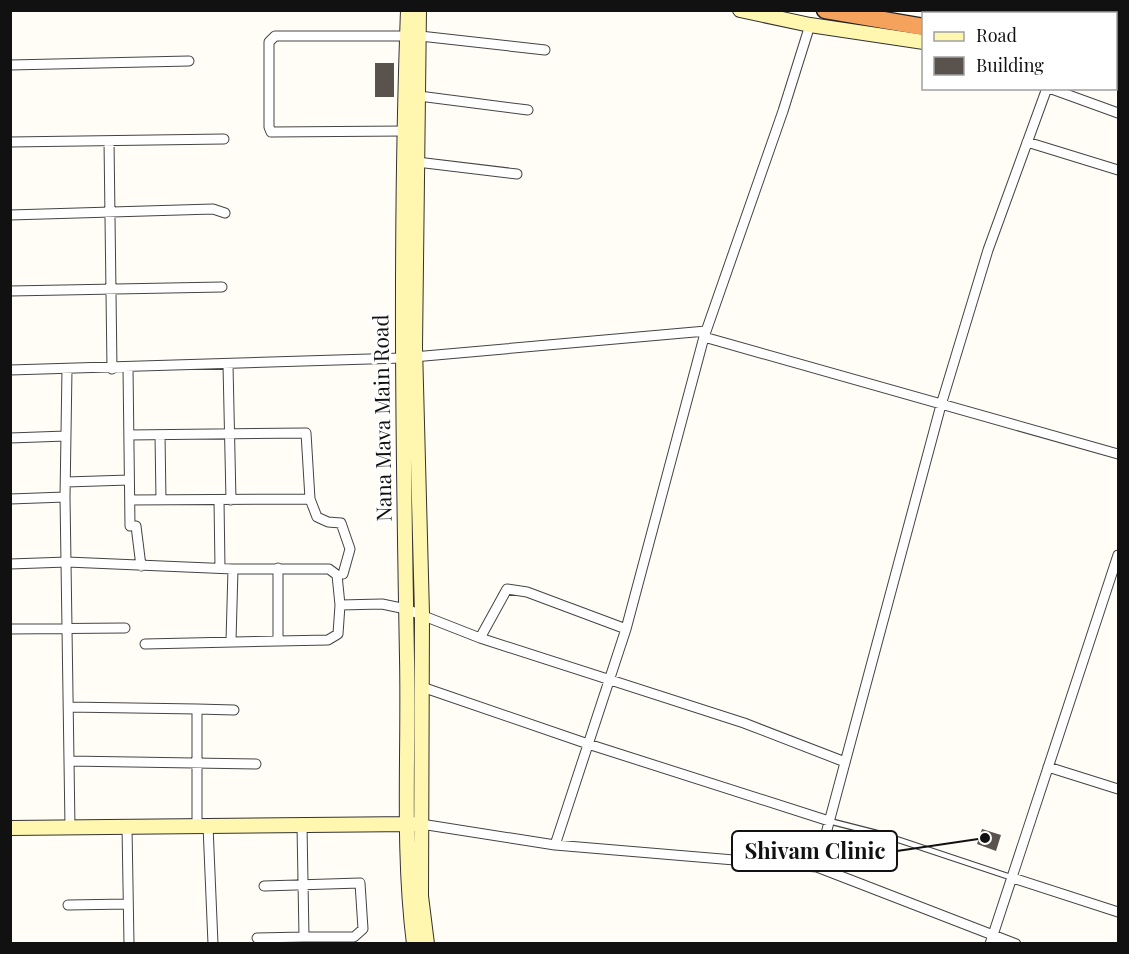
<svg xmlns="http://www.w3.org/2000/svg" width="1129" height="954" font-family="'Playfair Display',serif">
<style>
.building{fill:#5a524d}
.lines{fill:none;stroke-linecap:round;stroke-linejoin:round}
.lane-casing{stroke:#444;stroke-width:7}
.street-casing{stroke:#444;stroke-width:11}
.secondary-casing{stroke:#333;stroke-width:16}
.highway-casing{stroke:#222;stroke-width:19}
.lane{stroke:#fff;stroke-width:4.5}
.street{stroke:#fff;stroke-width:9}
.secondary{stroke:#fff6b0;stroke-width:14}
.highway{stroke:#f5a25d;stroke-width:16}
.labels{text-anchor:middle;stroke-width:6;stroke-linejoin:round;paint-order:stroke}
.street-label{font-size:21px;fill:#111;stroke:#fff}
.leader{fill:none;stroke:#111;stroke-width:2}
.callout-dot{fill:#111;stroke:#fff;stroke-width:2}
.callout{fill:#fff;stroke:#111;stroke-width:2}
.callout-label{font-size:22px;text-anchor:middle;font-weight:bold;fill:#111}
</style>
<rect width="100%" height="100%" fill="#fffdf5"/>
<!-- building -->
<path class="building" d="M375,63H394V97H375Z
M982,829L1001,835L996,851L977,844Z"/>
<g class="lines">
<defs>
<path id="lane" d="M829,821L884,835L1013,878"/>
<path id="street" d="M1084,14L1085,10
M420,36L545,50
M10,65L189,61
M1049,88L1118,113
M419,96L528,110
M405,131L271,132L269,127V42L275,36H407
M109,141L112,369
M10,142L224,139
M1027,142L1118,170
M417,162L517,174
M10,215L213,209L225,213
M10,291L222,287
M704,337L1118,454
M228,365L231,500
M128,368L130,526
M67,369L65,497L70,827
M10,370L402,358L706,331
M129,435L306,433L310,499L317,517L328,522L341,523L350,549L343,574
M160,435L161,500
M10,438L66,436
M66,482L129,480
M10,499L65,497
M130,500L310,499
M219,500L220,568
M136,526L141,566
M10,564L67,562L233,569L231,641
M278,568V640
M233,569H329L337,575L340,605
M10,629L125,628
M480,638L507,589L527,592L626,629
M145,644L328,640L338,634L340,605L382,604L406,609L480,638L744,723L845,762
M422,687L588,744L829,821
M68,707L197,709V826
M197,709L234,710
M69,761L256,764
M1048,767L1118,789
M421,824L555,845L817,867L1016,944
M208,826L213,944
M127,827L129,944
M555,845L626,629L704,337L783,111L810,25
M817,867L941,405L988,250L1047,88
M1013,878L1118,912
M264,886L360,883L363,929L354,937H304
M68,905L128,904
M257,938L304,937L302,826
M990,944L1118,555"/>
<path id="secondary" d="M408,10C400,226 403,442 407,658C409,753 402,849 414,944
M419,10L415,347L422,614L421,896L427,944
M740,10L810,25L924,42
M10,828L413,824"/>
<path id="highway" d="M825,10L924,27
M998,10L1028,14
M1116,23H1118
M1116,49H1118"/>
</defs>
<!-- lane casing -->
<use href="#lane" class="lane-casing"/>
<!-- street casing -->
<use href="#street" class="street-casing"/>
<!-- secondary casing -->
<use href="#secondary" class="secondary-casing"/>
<!-- highway casing -->
<use href="#highway" class="highway-casing"/>
<!-- lane -->
<use href="#lane" class="lane"/>
<!-- street -->
<use href="#street" class="street"/>
<!-- secondary -->
<use href="#secondary" class="secondary"/>
<!-- highway -->
<use href="#highway" class="highway"/>
</g>
<g class="labels">
<!-- street labels -->
<g class="street-label">
<text transform="translate(383 418) rotate(-91)" y="7">Nana Mava Main Road</text>
</g>
</g>
<!-- callouts -->
<path class="leader" d="M985 838L897 851"/>
<circle class="callout-dot" cx="985" cy="838" r="6"/>
<rect class="callout" x="732" y="831" width="165" height="40" rx="6"/>
<g class="callout-label">
<text x="815" y="859">Shivam Clinic</text>
</g>
<!-- border -->
<rect width="1129" height="954" fill="none" stroke="#111111" stroke-width="24"/>
<!-- legend -->
<rect x="922" y="12" width="195" height="78" fill="#ffffff" stroke="#a0a0a0" stroke-width="1.5"/>
<rect x="934" y="32" width="30" height="9" fill="#fff6b0" stroke="#a0a0a0" stroke-width="1.5"/>
<text x="976" y="42" font-size="18" fill="#111111">Road</text>
<rect x="934" y="57" width="30" height="18" fill="#5a524d" stroke="#a0a0a0" stroke-width="1.5"/>
<text x="976" y="72" font-size="18" fill="#111111">Building</text>
</svg>
